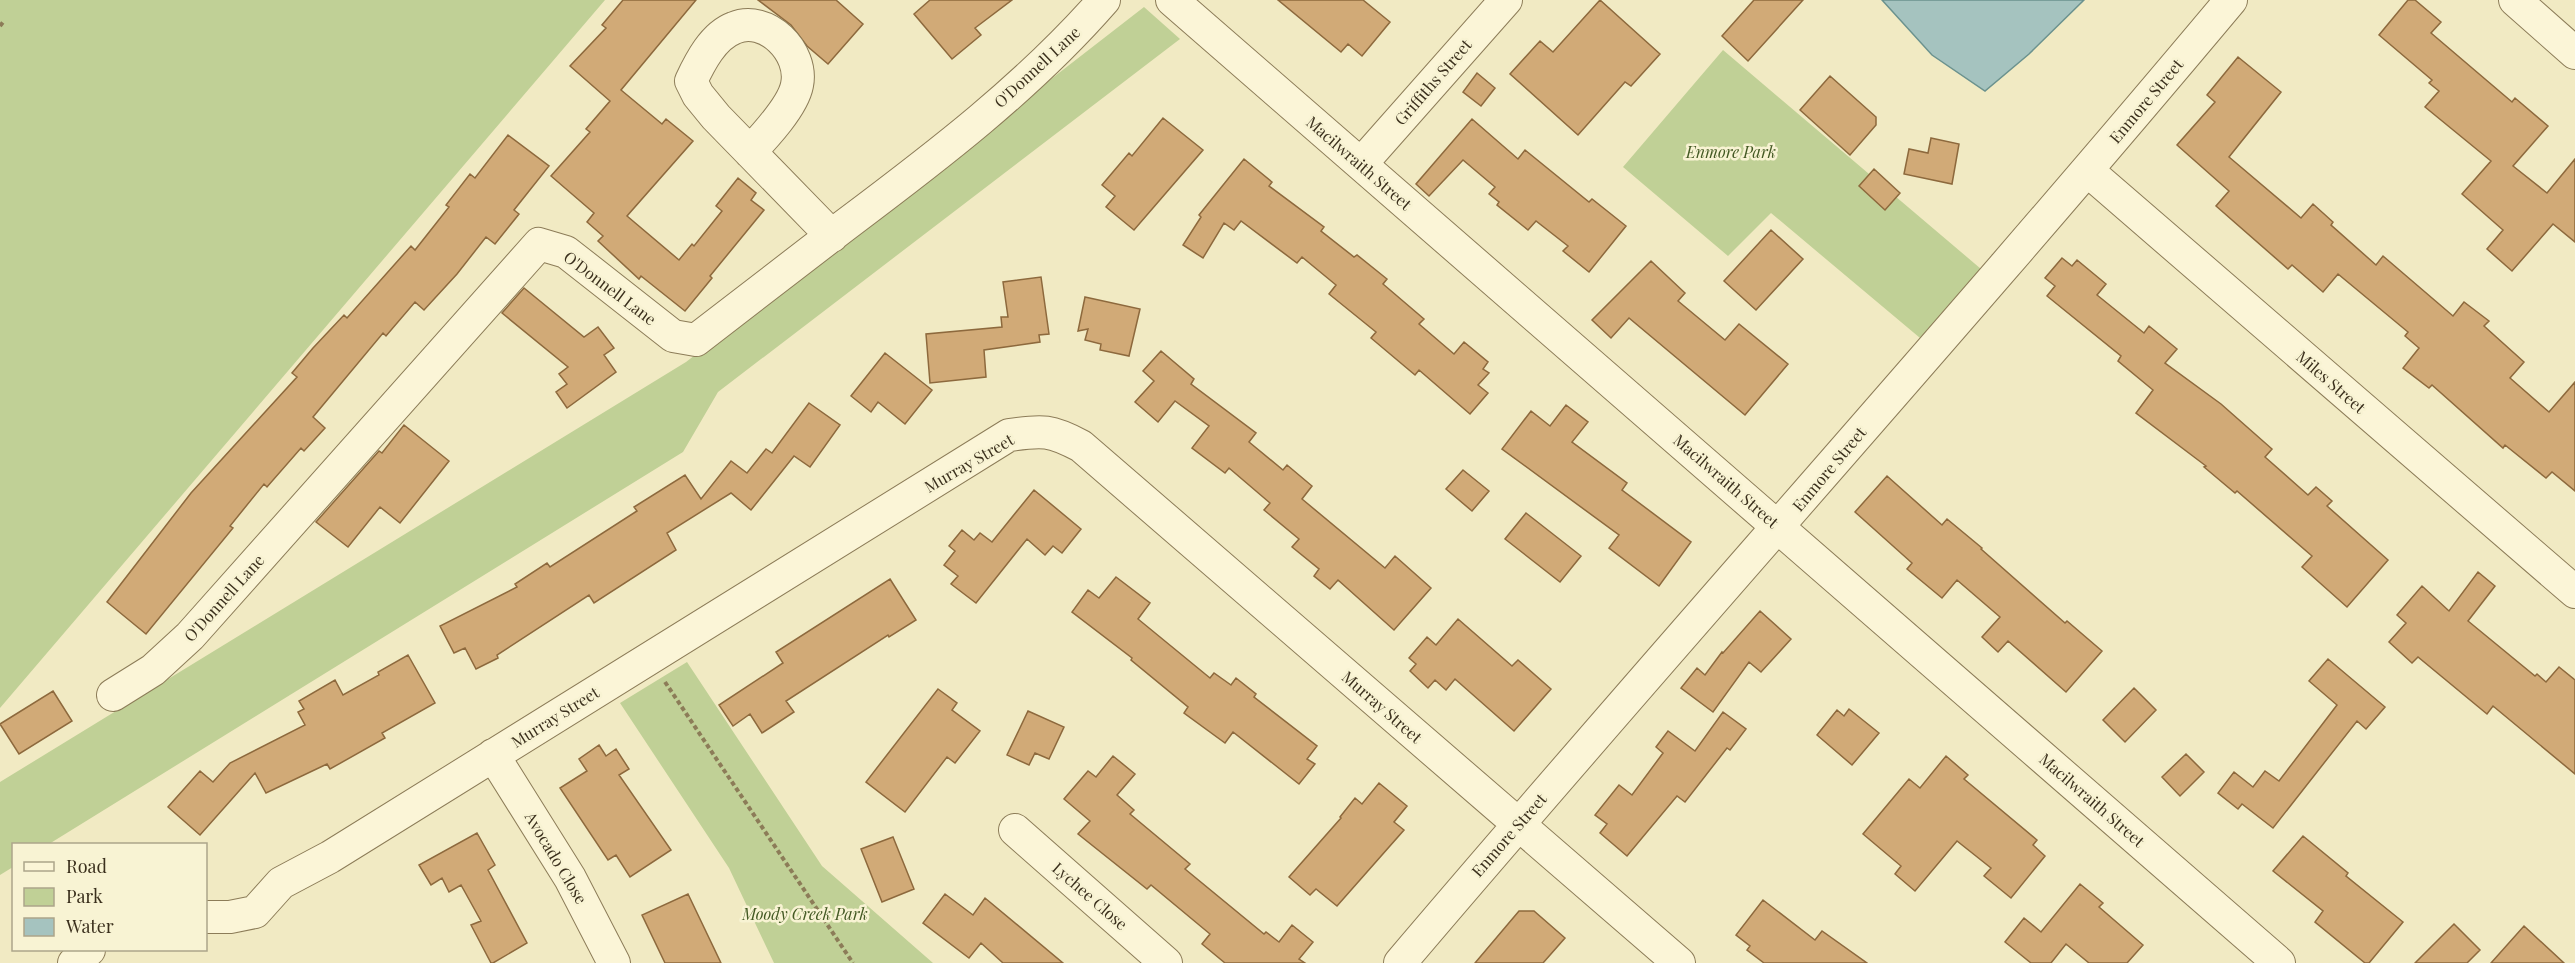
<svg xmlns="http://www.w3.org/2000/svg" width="2575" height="963" font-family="'Playfair Display',serif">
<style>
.green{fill:#c0d096}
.water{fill:#a5c3bf;stroke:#6b928e;stroke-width:1.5}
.building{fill:#d1aa77;stroke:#8d693d;stroke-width:1.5}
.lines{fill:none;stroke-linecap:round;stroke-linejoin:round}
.minor-casing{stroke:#8c7c58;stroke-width:34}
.path{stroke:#8c7c58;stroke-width:4;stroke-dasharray:4.5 3;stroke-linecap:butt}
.minor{stroke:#fbf5d7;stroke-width:32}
.labels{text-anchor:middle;stroke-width:5;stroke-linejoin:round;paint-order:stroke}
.street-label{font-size:16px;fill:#3b301d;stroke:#f8f3d3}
.park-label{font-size:16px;font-style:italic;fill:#435923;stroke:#f8f3d3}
</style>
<rect width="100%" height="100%" fill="#f1eac3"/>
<!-- green -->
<path class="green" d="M0,0H605L0,708Z
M1144,7L1180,39L718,392L683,452L49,844H14L13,867L0,875V782L686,362Z
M1723,50L1994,280L1932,348L1771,213L1728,256L1623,167Z
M687,662L822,866L933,963H774L729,868L620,703Z"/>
<!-- water -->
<path class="water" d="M1882,0H2084L2029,54L1985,91L1932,55Z"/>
<!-- building -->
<path class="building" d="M623,0H696L621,90L662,124L666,119L693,141L627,216L679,260L692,244L694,246L722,211L716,206L738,178L756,193L751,200L764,210L710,276L712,278L685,311L641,276L639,279L598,241L603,236L587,222L594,213L551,176L590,132L586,129L610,101L570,66L606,28L602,25Z
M758,0H836L863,24L828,64L807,46L791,25Z
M930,0H1012L975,28L981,35L952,59L914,14Z
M1278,0H1363L1390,22L1362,56L1348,44L1341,52Z
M1600,0L1660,54L1631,86L1625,82L1578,135L1510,74L1540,41L1553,52Z
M1754,0H1803L1748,61L1722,36Z
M2408,0H2415L2441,22L2431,33L2512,102L2515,98L2548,126L2513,166L2547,193L2575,159V242L2553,224L2512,271L2487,249L2503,230L2462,194L2491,161L2425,107L2439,91L2429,83L2432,80L2379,35Z
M2238,57L2281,92L2229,157L2301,218L2313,204L2333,222L2331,225L2376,265L2383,256L2453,316L2464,302L2489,321L2484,326L2524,362L2510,378L2549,412L2575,382V491L2552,472L2546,478L2505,445L2503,448L2432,385L2429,388L2403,368L2419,348L2405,336L2408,332L2338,274L2323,292L2292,265L2288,269L2216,206L2229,191L2177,145L2215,102L2207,95Z
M1477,73L1495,88L1481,106L1463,92Z
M1830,76L1876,117V125L1850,155L1800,110Z
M1163,118L1203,150L1134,230L1106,207L1115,196L1102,185L1129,153L1132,156Z
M1472,119L1518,159L1525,150L1589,202L1592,199L1626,226L1589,272L1563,251L1568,246L1536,221L1528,230L1497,205L1499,202L1489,194L1495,187L1463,160L1429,196L1416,184Z
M508,135L549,166L514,210L519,214L495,244L486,237L457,274L424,310L415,302L386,336L383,333L313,417L325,428L304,451L301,448L267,487L264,484L230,526L233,528L146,634L107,602L191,493L297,377L292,373L313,348L344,315L347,318L411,246L415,250L449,207L446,205L470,174L475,178Z
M1931,138L1959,144L1952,184L1904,174L1909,149L1928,153Z
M1244,159L1272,182L1269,186L1324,227L1321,231L1354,257L1357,255L1387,279L1383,284L1424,319L1419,324L1454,354L1464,342L1488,362L1483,369L1489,373L1478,385L1488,393L1470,414L1419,370L1415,375L1371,338L1376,332L1329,294L1336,285L1302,257L1297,263L1241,221L1234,230L1224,223L1203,258L1183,245L1201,217L1199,215Z
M1874,169L1900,193L1885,210L1859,186Z
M1771,230L1803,259L1756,310L1724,281Z
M2062,258L2072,266L2077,260L2106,284L2097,295L2144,333L2149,326L2177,349L2165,363L2221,404L2272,449L2265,457L2308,495L2316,487L2332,501L2327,506L2388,560L2347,607L2302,567L2312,556L2237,491L2235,493L2204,467L2206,466L2136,413L2153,390L2118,361L2121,356L2047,296L2055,286L2045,278Z
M1651,261L1685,293L1678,301L1725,340L1739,324L1788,364L1745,415L1629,318L1611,338L1592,320Z
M1041,277L1049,334L1039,335L1040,342L984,350L986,377L930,383L926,334L1002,327L1001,317H1008L1003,282Z
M524,288L584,337L598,327L614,348L604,355L616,372L567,408L556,392L567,384L559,374L568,367L502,313Z
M1085,297L1140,309L1129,356L1100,350L1101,344L1085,340L1088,329L1078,331Z
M1161,351L1194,379L1191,384L1256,433L1249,442L1283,470L1287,465L1312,486L1302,499L1385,568L1395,556L1431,588L1394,630L1338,580L1330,589L1314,576L1319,569L1292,547L1299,539L1264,510L1270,503L1229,468L1225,473L1192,448L1209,426L1175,401L1158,422L1135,402L1154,381L1143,371Z
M885,353L932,390L905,424L878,402L871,412L851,396Z
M809,403L840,425L810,467L794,456L751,510L731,493L667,533L676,550L594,603L589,595L497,655L498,658L476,669L465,648L454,653L440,626L517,587L515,584L547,563L550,567L637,511L634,507L685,475L701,499L731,461L747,473L766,449L772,453Z
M1566,405L1588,422L1572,442L1627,483L1622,490L1691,542L1659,586L1609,548L1619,535L1502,449L1531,411L1550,426Z
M404,425L449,461L400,523L380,507L348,547L316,522L379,451L382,453Z
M1463,470L1489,491L1472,511L1446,489Z
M1887,476L1942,525L1947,519L1982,548L1981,549L2065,623L2067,621L2102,651L2066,692L2008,641L1998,652L1982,637L2000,617L1957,580L1942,598L1907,569L1912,563L1855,512Z
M1034,490L1081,529L1062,553L1053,546L1045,555L1027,539L976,603L951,584L958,576L944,565L955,551L949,546L962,530L974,540L980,533L992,542Z
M1526,513L1581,556L1560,582L1505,539Z
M2478,572L2495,586L2468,621L2535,676L2537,674L2546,682L2559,667L2575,680V774L2493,706L2487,714L2418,657L2412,663L2389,642L2406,623L2397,615L2422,586L2449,611Z
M1116,577L1150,603L1138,619L1210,678L1214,673L1231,685L1236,678L1256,694L1254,697L1317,746L1307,759L1315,764L1299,784L1233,732L1225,743L1184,713L1188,707L1131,660L1132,658L1072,612L1088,590L1099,598Z
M890,579L916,620L889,637L888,635L786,701L794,712L762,733L750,714L733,726L719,705L783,663L776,652Z
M1760,611L1791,639L1761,672L1749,662L1713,712L1681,688L1697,668L1705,675L1722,652L1723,653Z
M1458,619L1512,666L1518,660L1551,689L1514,731L1455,679L1446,690L1435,680L1428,688L1410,671L1416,664L1409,658L1427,637L1436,645Z
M408,655L435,703L382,733L385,738L330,769L327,764L266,793L255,773L200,835L168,807L200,771L213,782L230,763L305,725L298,712L304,709L299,701L335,680L343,695L379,675L378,672Z
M2328,659L2385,707L2366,729L2357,721L2273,828L2242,804L2238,809L2218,793L2234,772L2253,787L2265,771L2279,781L2337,705L2309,681Z
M2134,688L2156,710L2125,742L2103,720Z
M938,689L957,703L952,710L980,731L955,763L947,757L905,812L866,782Z
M53,691L72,721L19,754L0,724Z
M1849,709L1879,733L1852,765L1817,735L1837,710L1844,716Z
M1028,711L1064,727L1049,759L1035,753L1029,765L1007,755Z
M1723,712L1746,729L1730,750L1727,748L1685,802L1677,796L1627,856L1600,833L1607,824L1595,815L1619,785L1632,795L1663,753L1656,747L1668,731L1695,751Z
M599,745L606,756L616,749L629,769L619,775L671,850L630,877L616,855L608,860L560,788L587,771L579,759Z
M2186,754L2204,772L2180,796L2162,777Z
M1113,756L1135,774L1117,795L1134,810L1130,814L1190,864L1185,869L1264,934L1266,932L1279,942L1292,925L1313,942L1299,959L1305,963H1225L1202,944L1210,934L1151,885L1147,889L1078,834L1090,821L1064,799L1088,771L1096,777Z
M1946,756L1968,775L1964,779L2037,840L2033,845L2045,856L2011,898L1984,876L1991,868L1957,841L1915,891L1895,874L1901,866L1863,834L1909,779L1920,788Z
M1379,783L1407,806L1394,822L1404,830L1337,906L1316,889L1310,895L1289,877L1341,818L1340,817L1355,798L1362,804Z
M477,833L495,865L488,870L527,943L493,963H491L471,925L481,921L461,885L449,892L442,878L431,885L419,865Z
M2303,836L2348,873L2346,876L2403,922L2369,963H2365L2315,922L2323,911L2273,871Z
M893,837L914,889L882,902L861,849Z
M2080,884L2103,903L2099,907L2143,945L2127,963H2089L2066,944L2051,963H2031L2005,942L2024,918L2041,932Z
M688,894L721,963H665L642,915Z
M945,894L973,915L985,898L1063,963H1003L981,943L969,958L923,923Z
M1763,900L1815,940L1822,931L1867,963H1764L1747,950L1750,946L1736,935Z
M1519,911H1534L1565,938L1543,963H1475Z
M2454,924L2480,950L2467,963H2415Z
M2524,926L2564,963H2491Z"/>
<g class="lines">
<defs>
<path id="minor" d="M1172,0L2279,963
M2515,0L2575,53
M750,152C765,136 793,106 797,85C804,52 766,14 734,28C713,36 700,62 691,81L698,95L716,117L832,236
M1361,164L1506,0
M2088,171L2575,592
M113,695L153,670L190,636L539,244L566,252L673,336L696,340C745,302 794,264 844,226C936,157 1028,87 1104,0
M493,755L570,878L614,963
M1015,830L1166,963
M206,917H230L255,912L281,883L330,857L1009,435C1043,430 1051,430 1081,446L1679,963
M74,963L89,950
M1400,963C1674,640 1959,325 2231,0"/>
</defs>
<!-- minor casing -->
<use href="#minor" class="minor-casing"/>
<!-- path -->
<path class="path" d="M0,26L4,21
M665,682L853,963"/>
<!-- minor -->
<use href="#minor" class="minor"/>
</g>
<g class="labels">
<!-- street labels -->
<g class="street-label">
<text transform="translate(1037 67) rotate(-43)" y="6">O'Donnell Lane</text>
<text transform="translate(1433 82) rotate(-49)" y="6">Griffiths Street</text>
<text transform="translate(2146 101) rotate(-50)" y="6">Enmore Street</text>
<text transform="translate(1359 163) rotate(41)" y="6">Macilwraith Street</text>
<text transform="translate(610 288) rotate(37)" y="6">O'Donnell Lane</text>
<text transform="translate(2331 382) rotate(41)" y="6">Miles Street</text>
<text transform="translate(969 463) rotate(-30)" y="6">Murray Street</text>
<text transform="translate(1829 469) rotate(-50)" y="6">Enmore Street</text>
<text transform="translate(1726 481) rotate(41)" y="6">Macilwraith Street</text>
<text transform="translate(224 598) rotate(-48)" y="6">O'Donnell Lane</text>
<text transform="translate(1382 707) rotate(41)" y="6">Murray Street</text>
<text transform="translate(555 717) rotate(-32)" y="6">Murray Street</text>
<text transform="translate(2092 800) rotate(41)" y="6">Macilwraith Street</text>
<text transform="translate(1509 835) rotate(-49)" y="6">Enmore Street</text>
<text transform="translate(556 858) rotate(59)" y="6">Avocado Close</text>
<text transform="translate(1090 896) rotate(41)" y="6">Lychee Close</text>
</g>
<!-- park labels -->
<g class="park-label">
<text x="1731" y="158">Enmore Park</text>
<text x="805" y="920">Moody Creek Park</text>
</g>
</g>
<!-- legend -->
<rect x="12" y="843" width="195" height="108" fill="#f8f3d3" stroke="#aca58a" stroke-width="1.5"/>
<rect x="24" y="862" width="30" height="9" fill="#fbf5d7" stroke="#aca58a" stroke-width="1.5"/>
<text x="66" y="873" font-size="18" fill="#3b301d">Road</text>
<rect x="24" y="888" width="30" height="18" fill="#c0d096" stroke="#aca58a" stroke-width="1.5"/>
<text x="66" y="903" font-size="18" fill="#3b301d">Park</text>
<rect x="24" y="918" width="30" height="18" fill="#a5c3bf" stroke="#aca58a" stroke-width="1.5"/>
<text x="66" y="933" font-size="18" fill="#3b301d">Water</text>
</svg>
